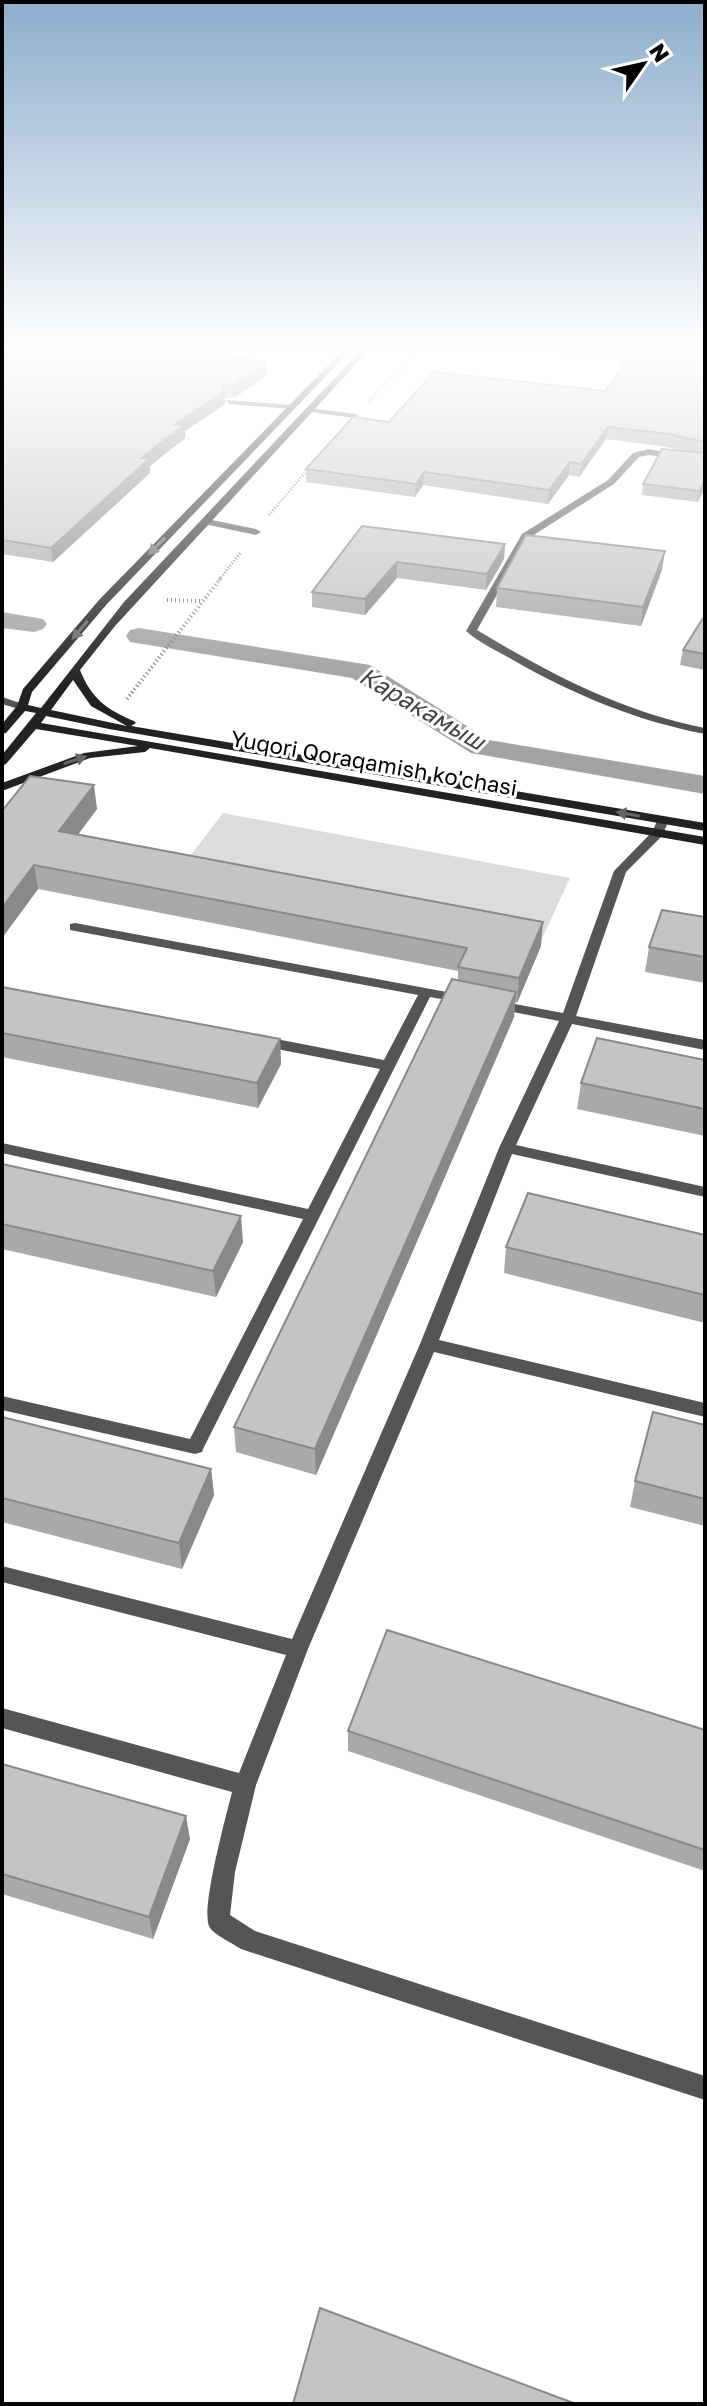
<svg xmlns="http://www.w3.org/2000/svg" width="707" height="2406" font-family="'Golos Text',sans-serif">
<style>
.green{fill:#dcdcdc}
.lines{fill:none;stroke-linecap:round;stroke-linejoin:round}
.stream{stroke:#a3a3a3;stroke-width:7}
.canal{fill:#a3a3a3;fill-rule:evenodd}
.path-far1{stroke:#777;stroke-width:3;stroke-dasharray:1 2;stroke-linecap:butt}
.path{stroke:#777;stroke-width:4;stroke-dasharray:1 3;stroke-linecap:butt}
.lane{fill:#555;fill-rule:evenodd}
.street{fill:#555;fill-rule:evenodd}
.secondary{fill:#222;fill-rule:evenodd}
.wall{fill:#a9a9a9}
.shaded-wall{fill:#898989}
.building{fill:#c4c4c4;stroke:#898989;stroke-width:2}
.oneway{fill:#646464}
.labels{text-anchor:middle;stroke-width:6;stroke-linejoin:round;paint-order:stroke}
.far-street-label{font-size:22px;fill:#000;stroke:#fff}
.far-water-label{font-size:24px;font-style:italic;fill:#444;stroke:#fff}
</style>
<rect width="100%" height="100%" fill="#fff"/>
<!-- green -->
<path class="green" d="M223,813L570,878L541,941L180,869Z"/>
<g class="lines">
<!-- stream -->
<path class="stream" d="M557,349L642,361"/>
<!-- canal -->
<path class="canal" d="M2,612L43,619L47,624L43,629L34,632L2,628Z
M139,628L370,665L489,740L705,776V794L471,753L352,678L130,642L126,636L130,630Z"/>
<!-- path-far1 -->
<path class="path-far1" d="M369,401L419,350
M269,515L309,468
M219,580L241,552"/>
<!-- path -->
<path class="path" d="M167,600L202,601
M127,699L221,578"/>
<!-- lane -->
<path class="lane" d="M226,400L291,405L295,407L291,409L229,404Z
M308,408L355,414L359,416L355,418L311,412Z
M649,449L682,456L678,459L649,455L639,457L614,484L529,538L477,630C548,673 622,712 705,728V734C637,721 574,695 513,660C498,651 479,643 466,631L522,534L608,480L633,453Z
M207,519L256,529L261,532L256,535L204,524L202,522Z
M663,816L669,820L662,836L626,872L576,1016L705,1040V1050L572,1024L516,1145L705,1187V1197L512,1154L439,1340L705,1403V1417L434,1352L308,1649L256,1785L235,1872L230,1915L255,1931L705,2076V2100L241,1949C232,1943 216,1936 210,1928C199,1914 227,1813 232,1792L2,1728V1708L239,1773L286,1655L2,1582V1566L292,1639L420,1344L499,1148L559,1021L493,1008L486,1004L493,1000L563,1013L614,871L652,832L659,817Z
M75,923L463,995L470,999L463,1003L430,997L204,1447L202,1452L195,1454L2,1410V1396L190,1439L303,1219L2,1153V1143L308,1209L380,1069L261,1046L254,1041L261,1036L384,1060L418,995L70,930V924Z"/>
<!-- street -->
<path class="street" d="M596,349H615L658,357L654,359Z
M2,697L26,705L28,707L22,710L2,704Z"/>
<!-- secondary -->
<path class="secondary" d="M344,349H352L107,604L32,692L28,705L41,708L124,602L362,349H370L115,626L80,670C91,698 107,710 134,721L136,723L131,726L705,823V831L109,729L46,716L41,723L705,837V845L150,748L145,752L90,758L2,791V783L84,753L138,746L36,729L6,764L2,766V755L36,713L25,711L6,733L2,734V724L17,706L23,689L99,600ZM73,680L91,706L127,726L51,710Z"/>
</g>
<!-- wall -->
<path class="wall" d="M2,349L222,355L267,375L234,398H225V404L185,431V438L150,466V473L53,562L2,554Z
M636,349H705V487L698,502L642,495L643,484L689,452L667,447L606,439L579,477L569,475L548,504L423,485L415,497L306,482V469L389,422L605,391Z
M362,526L505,544L504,559L486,590L397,578L365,615L312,607V592Z
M662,570L641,626L496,607L497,588Z
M705,615V670L680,665L683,650Z
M97,809L78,835L541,946L517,1003L515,1002L514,1017L316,1475L236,1452L234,1427L458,981V971L38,889L2,938V811Z
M705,917V983L645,972L649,947Z
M2,987L280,1039L281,1064L258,1108L2,1057Z
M705,1060V1136L577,1109L581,1083Z
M2,1164L243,1242L216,1297L2,1249Z
M705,1235V1323L504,1273L506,1247Z
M2,1417L211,1469L214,1495L182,1569L2,1522Z
M705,1425V1526L630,1507L635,1481Z
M705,1730V1871L348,1751V1731Z
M2,1764L190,1839L153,1939L2,1894Z"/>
<!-- shaded-wall -->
<path class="shaded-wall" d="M14,349H36L2,369V356Z
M210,349H233L205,365L204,352Z
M266,362L267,375L234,398L233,385Z
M224,391L225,404L185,431V438L150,466V473L53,562L51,548L176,424Z
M608,427L606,439L579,477L581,464Z
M570,462L569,475L548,504L549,490Z
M424,472L423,485L415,497L416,484Z
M705,480V487L698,502L699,491Z
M505,544L504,559L486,590L487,574Z
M665,551L662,570L641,626L643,607Z
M397,562V578L365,615V599Z
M94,785L97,809L62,855L59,831Z
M34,865L38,889L2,938V908Z
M543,922L541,946L517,1003L519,978Z
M516,992L514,1017L316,1475L315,1449Z
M280,1039L281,1064L258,1108L257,1083Z
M241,1216L243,1242L216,1297L213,1271Z
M211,1469L214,1495L182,1569L179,1543Z
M186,1816L190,1839L153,1939L149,1917Z"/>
<!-- building -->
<path class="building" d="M2,349H14L2,356Z
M32,349H210L204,352L266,362L233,385H223L224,391L176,424L184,425L141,458L149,459L51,548L2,540V368Z
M636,349H654L705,356V442L669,434L608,427L581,464L570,462L549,490L424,472L416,484L306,469L353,417L389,422L434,372L605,391Z
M662,449L705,453L703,457H705V480L699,491L643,484Z
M362,526L505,544L487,574L397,562L365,599L312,592Z
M526,535L665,551L643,607L497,588Z
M705,615V654L683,650Z
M30,776L94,785L59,831L543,922L519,978L458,967L467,948L34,865L2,908V811Z
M662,910L705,917V957L649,947Z
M452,979L516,992L315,1449L234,1427Z
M2,987L280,1039L257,1083L2,1033Z
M597,1038L705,1060V1109L581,1083Z
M2,1164L241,1216L213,1271L2,1224Z
M528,1193L705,1235V1295L506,1247Z
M653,1412L705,1425V1499L635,1481Z
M2,1417L211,1469L179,1543L2,1498Z
M387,1630L705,1730V1850L348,1731Z
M2,1764L186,1816L149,1917L2,1874Z
M320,2308L576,2404H293Z"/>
<!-- one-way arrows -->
<defs><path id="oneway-solid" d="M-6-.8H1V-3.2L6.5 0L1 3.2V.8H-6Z" transform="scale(2)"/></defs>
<g class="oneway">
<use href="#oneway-solid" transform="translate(157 546) rotate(134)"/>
<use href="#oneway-solid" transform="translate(80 630) rotate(130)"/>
<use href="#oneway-solid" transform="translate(75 760) rotate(-18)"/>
<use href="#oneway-solid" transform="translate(628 814) rotate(-170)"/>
</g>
<!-- sky -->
<linearGradient id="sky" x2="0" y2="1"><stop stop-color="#8cadcc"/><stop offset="0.51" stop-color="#fff"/><stop offset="1" stop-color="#fff" stop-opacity="0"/></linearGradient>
<rect width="707" height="686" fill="url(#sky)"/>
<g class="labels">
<!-- far-street labels -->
<g class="far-street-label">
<text transform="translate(374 763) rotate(10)" y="8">Yuqori Qoraqamish ko'chasi</text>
</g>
<!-- far-water labels -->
<g class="far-water-label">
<text transform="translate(422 709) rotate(30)" y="8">Каракамыш</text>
</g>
</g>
<!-- border -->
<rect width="707" height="2406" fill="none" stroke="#000000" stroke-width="8"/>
<!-- north arrow -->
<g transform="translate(643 64) rotate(56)" stroke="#ffffff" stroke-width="6" paint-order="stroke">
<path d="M0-6L14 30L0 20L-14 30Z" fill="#000000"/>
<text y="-12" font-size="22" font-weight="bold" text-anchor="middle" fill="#000000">N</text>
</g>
</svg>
